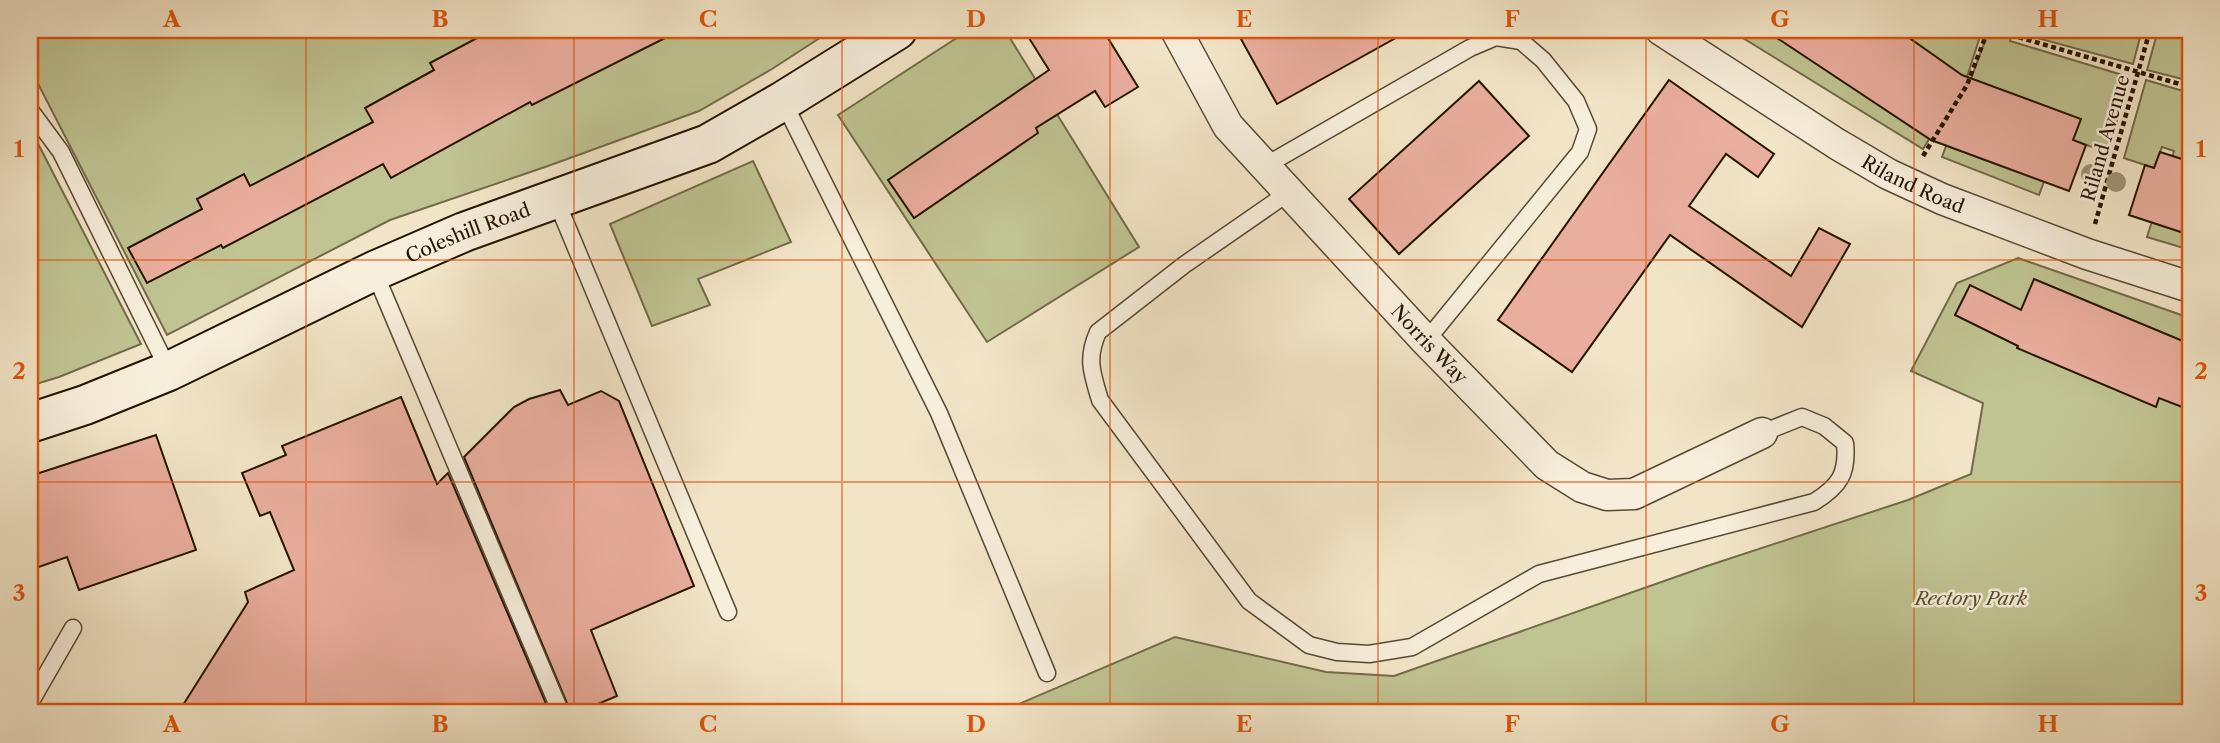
<svg xmlns="http://www.w3.org/2000/svg" width="2220" height="743" font-family="'Libre Caslon Text',serif">
<style>
.green{fill:#c0c392;stroke:#726b49;stroke-width:2}
.building{fill:#eaae9e;stroke:#251300;stroke-width:2}
.lines{fill:none;stroke-linecap:round;stroke-linejoin:round}
.lane-casing{stroke:#584832;stroke-width:19}
.street-casing{stroke:#584832;stroke-width:33}
.secondary-casing{stroke:#251300;stroke-width:42}
.path{stroke:#251300;stroke-width:4.5;stroke-dasharray:5 3.5;stroke-linecap:butt}
.lane{stroke:#f7eedb;stroke-width:16}
.street{stroke:#f7eedb;stroke-width:30}
.secondary{stroke:#f7eedb;stroke-width:38}
.tree{fill:#9f9476}
.grid{fill:none;stroke:#de560b;stroke-width:2;stroke-opacity:0.55}
.labels{text-anchor:middle;stroke-width:5;stroke-linejoin:round;paint-order:stroke}
.street-label{font-size:19px;fill:#251300;stroke:#f7eedb}
.park-label{font-size:19px;font-style:italic;fill:#5b5133;stroke:#f7eedb}
.neatline{fill:none;stroke:#de560b;stroke-width:2.5}
.grid-label{font-size:23px;text-anchor:middle;font-weight:bold;fill:#de560b}
</style>
<rect width="100%" height="100%" fill="#f2e5c7"/>
<filter id="stains"><feTurbulence type="fractalNoise" baseFrequency=".00286" numOctaves="4"/><feColorMatrix values="0 0 0 0 .2 0 0 0 0 .09 0 0 0 0 .02 0 0 0 .5 -.17"/></filter>
<radialGradient id="worn" r=".72"><stop offset=".6" stop-color="#630" stop-opacity="0"/><stop offset="1" stop-color="#630" stop-opacity=".3"/></radialGradient>
<!-- green -->
<path class="green" d="M30,30H832L772,69L699,111L548,166L390,220L167,335L30,68Z
M969,30H1005L1139,247L987,342L838,115Z
M1730,30H1982L1967,77L1923,149Z
M1989,30L2011,37L2010,41L2129,77L2108,153L2073,140L2080,119L2069,115L2039,195L1942,157Z
M2008,30H2142L2133,64Z
M2158,30H2190V81L2147,70Z
M2146,80L2190,93V250L2147,237L2174,151L2162,147L2154,168L2124,158Z
M30,128L141,344L59,377L30,386Z
M753,161L791,242L698,279L710,305L652,326L610,224Z
M2018,258L2190,318V713H998L1175,637L1326,672L1394,676L1704,567L1908,500L1971,474L1983,403L1911,371L1957,283Z"/>
<!-- building -->
<path class="building" d="M492,30H681L532,105L530,102L391,178L383,164L223,248L221,245L147,283L128,248L202,209L197,199L227,183L244,174L250,186L373,122L365,108L434,70L430,63Z
M1024,30H1103L1138,87L1105,107L1095,91L1036,128L1038,133L914,218L888,180L1049,70Z
M1236,30H1410L1277,104Z
M1765,30H1898L1962,75L2081,119L2073,140L2086,145L2069,191L1931,140Z
M1669,80L1774,154L1758,177L1726,154L1689,206L1791,276L1819,228L1850,244L1802,327L1670,235L1572,372L1498,320Z
M1479,81L1529,136L1399,254L1349,199Z
M2160,152L2188,161L2182,180L2190,182V235L2129,215L2145,165L2154,168Z
M2034,279L2190,344V410L2159,398L2156,407L2017,348L2018,346L1955,315L1970,285L2021,310Z
M560,390L568,405L601,391L619,401L694,586L591,630L617,696L577,713H571L464,457L514,407L529,399Z
M401,397L437,484L448,473L550,713H178L248,602L245,592L294,570L270,512L260,516L242,473L286,455L282,446Z
M156,435L196,550L79,590L67,557L30,570V476Z"/>
<g class="lines">
<defs>
<path id="lane" d="M783,101L939,413L1047,673
M30,110L61,152L169,371
M1263,167L1470,48L1496,37L1521,41L1543,60L1576,101L1588,129L1580,152L1426,341
M1288,193L1184,265L1098,332C1086,359 1092,373 1100,400L1249,601L1309,645L1337,652L1369,654L1412,647L1539,574L1814,502C1840,486 1848,473 1845,443L1824,426L1802,417L1762,433
M556,200L728,612
M374,271L561,713
M30,703L73,628"/>
<g id="street">
<path id="s1" d="M1176,30L1228,126L1426,341L1547,465L1582,487L1607,495L1634,494L1762,433"/>
<path id="s2" d="M1661,30L1837,144L1888,174L1942,199L2087,254L2190,287"/>
</g>
<g id="secondary">
<path id="s3" d="M30,423L85,405L169,371L374,271L464,232L708,144L783,101L897,30"/>
</g>
</defs>
<!-- lane casing -->
<use href="#lane" class="lane-casing"/>
<!-- street casing -->
<use href="#street" class="street-casing"/>
<!-- secondary casing -->
<use href="#secondary" class="secondary-casing"/>
<!-- path -->
<path class="path" d="M1994,30L2190,87
M1923,156L1967,85L1988,30
M2095,224L2150,30"/>
<!-- lane -->
<use href="#lane" class="lane"/>
<!-- street -->
<use href="#street" class="street"/>
<!-- secondary -->
<use href="#secondary" class="secondary"/>
</g>
<!-- trees -->
<g class="tree">
<circle cx="2091" cy="174" r="10"/>
<circle cx="2116" cy="182" r="10"/>
</g>
<!-- grid -->
<path class="grid" d="M306,30V713M574,30V713M842,30V713M1110,30V713M1378,30V713M1646,30V713M1914,30V713M30,260H2190M30,482H2190"/>
<g class="labels">
<!-- street labels -->
<g class="street-label">
<text transform="translate(2105 138) rotate(-74)" y="7">Riland Avenue</text>
<text dy="7" stroke="none"><textPath href="#s2" startOffset="296">Riland Road</textPath></text>
<text dy="7" stroke="none"><textPath href="#s3" startOffset="478">Coleshill Road</textPath></text>
<text dy="7" stroke="none"><textPath href="#s1" startOffset="406">Norris Way</textPath></text>
</g>
<!-- park labels -->
<g class="park-label">
<text x="1971" y="605">Rectory Park</text>
</g>
</g>
<!-- margin -->
<rect width="2220" height="743" fill="none" stroke="#f2e5c7" stroke-width="77"/>
<rect x="38" y="38" width="2144" height="666" class="neatline"/>
<g class="grid-label">
<text x="172" y="27">A</text>
<text x="440" y="27">B</text>
<text x="708" y="27">C</text>
<text x="976" y="27">D</text>
<text x="1244" y="27">E</text>
<text x="1512" y="27">F</text>
<text x="1780" y="27">G</text>
<text x="2048" y="27">H</text>
<text x="19" y="157">1</text>
<text x="2201" y="157">1</text>
<text x="19" y="379">2</text>
<text x="2201" y="379">2</text>
<text x="19" y="601">3</text>
<text x="2201" y="601">3</text>
<text x="172" y="732">A</text>
<text x="440" y="732">B</text>
<text x="708" y="732">C</text>
<text x="976" y="732">D</text>
<text x="1244" y="732">E</text>
<text x="1512" y="732">F</text>
<text x="1780" y="732">G</text>
<text x="2048" y="732">H</text>
</g>
<rect width="100%" height="100%" filter="url(#stains)"/>
<rect width="100%" height="100%" fill="url(#worn)"/>
</svg>
